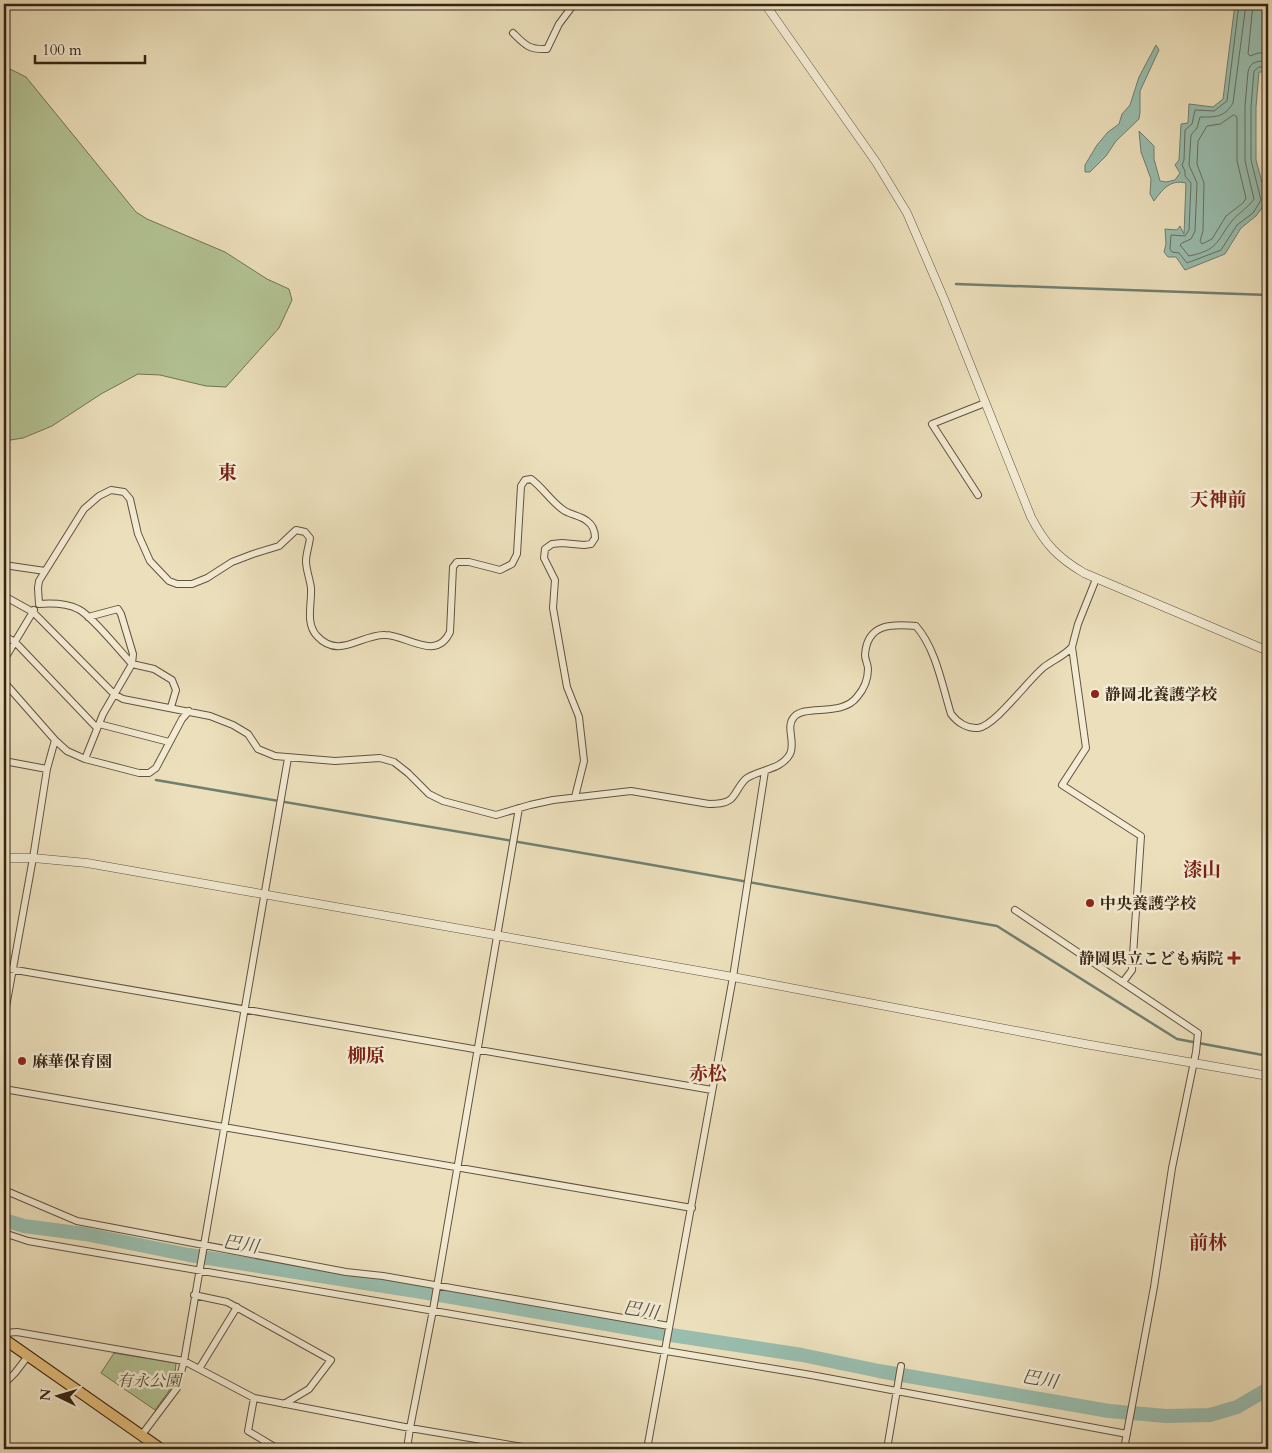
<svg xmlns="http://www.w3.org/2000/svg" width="1272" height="1453" font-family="Cardo,'Noto Serif JP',serif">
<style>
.green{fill:#b3c394;stroke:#747354}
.water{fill:#99bdae;stroke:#717f70}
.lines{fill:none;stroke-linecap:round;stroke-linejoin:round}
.shore{stroke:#677061;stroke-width:1}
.stream{stroke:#717f70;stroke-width:2.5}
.river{stroke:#99bdae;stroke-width:14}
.minor-casing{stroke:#63523e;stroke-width:8}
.tertiary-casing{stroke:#63523e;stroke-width:9}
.primary-casing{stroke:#352314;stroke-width:12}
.minor{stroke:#f3ebd3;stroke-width:6}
.tertiary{stroke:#f3ebd3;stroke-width:8}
.primary{stroke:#e6c07e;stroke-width:10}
.poi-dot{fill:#8f2418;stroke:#f3ebd3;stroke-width:2}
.labels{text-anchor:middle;stroke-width:5;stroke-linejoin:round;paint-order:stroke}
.poi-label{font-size:16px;font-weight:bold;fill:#352314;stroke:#f3ebd3;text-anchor:start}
.park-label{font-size:16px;font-style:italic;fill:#544b34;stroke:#f3ebd3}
.water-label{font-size:18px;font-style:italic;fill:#535142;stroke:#f3ebd3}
.quarter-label{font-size:19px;font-weight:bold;fill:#7a1f14;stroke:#f3ebd3}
</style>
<rect width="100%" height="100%" fill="#ece0bc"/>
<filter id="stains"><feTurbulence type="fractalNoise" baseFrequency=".004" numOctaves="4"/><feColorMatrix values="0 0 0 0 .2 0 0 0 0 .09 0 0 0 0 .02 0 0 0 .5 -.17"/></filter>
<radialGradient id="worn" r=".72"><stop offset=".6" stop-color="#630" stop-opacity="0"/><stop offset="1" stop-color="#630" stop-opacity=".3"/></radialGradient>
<!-- green -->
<path class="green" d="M4,66L26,77L136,212L147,219L225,252L267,279L289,289L292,300L279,328L226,387L206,386L160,375L138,374L101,394L52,426L23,438L4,441V261L6,252L4,235Z
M114,1353L176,1363L174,1384L155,1410L101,1373Z"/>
<!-- water -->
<path class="water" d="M1235,4H1268V72H1259L1256,107V160L1267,201L1256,216L1241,228L1225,254L1185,270L1176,257H1168L1164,252L1166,244L1165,229L1177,230L1180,226L1184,234L1186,183C1170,179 1162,190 1154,201L1150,194L1151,179L1141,152L1139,131L1154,146V159L1160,181L1166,182L1175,180L1180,173L1175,165L1179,160L1181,124L1188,123L1189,104L1213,107L1223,99Z
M1156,45L1159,50L1140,91V112L1139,119L1116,141L1106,156L1090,172H1085V165L1097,145L1108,132L1119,124L1122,114L1130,105L1139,77Z"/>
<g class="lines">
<!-- shore -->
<path class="shore" d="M1239,4L1227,101L1214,111L1195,110L1192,124L1185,130L1184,160L1182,165L1185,171V176L1191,183L1189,230L1185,236L1171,235L1170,249L1172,252L1179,253L1187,263L1221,250L1237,225L1253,213L1261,200L1251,160V107L1254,71L1259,67H1268
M1246,4L1233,103C1224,118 1215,117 1200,117L1197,128L1191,135L1189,165L1197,183L1195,231L1191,239L1182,243L1180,245L1189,256C1218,250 1216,242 1231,222C1238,213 1247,209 1254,199L1245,161V106L1248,72C1250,61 1258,61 1268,61
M1253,4L1248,54L1250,56L1258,53H1268
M1234,115L1237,117V161L1246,198L1243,203L1226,216L1212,239L1202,244L1200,241L1203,231L1204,183L1197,164L1198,141L1207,126L1220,124Z"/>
<!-- stream -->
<path class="stream" d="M956,284L1268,295
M156,780L641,863L997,926L1177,1039L1268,1056"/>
<!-- river -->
<path class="river" d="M4,1220L24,1226L85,1234L189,1255L428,1293L658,1333L802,1355L879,1371L1109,1411L1166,1416L1210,1415L1237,1407L1268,1389"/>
<defs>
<path id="minor" d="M513,33C525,45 529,50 547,49L559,24L574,4
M978,495L932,424L985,403
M4,565L45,571
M1096,579L1078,624L1072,647L1086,748L1062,785L1141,836L1132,970L1123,982
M4,596L33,612L114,694L123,699L210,716L233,725L248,734L258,749L275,756L335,761L380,758L394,762L408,773L429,794L443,801L496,815L530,805L553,800L631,791L709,804C716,804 725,804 731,799C737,793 740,783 747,778C761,769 781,770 790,754C796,742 785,727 794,717C805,704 842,717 857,697C864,689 868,680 868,669C868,664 865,660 865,655C867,623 892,624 916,626C936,649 942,685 951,714C957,722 967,729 978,728C995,726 1028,680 1044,667C1053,660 1064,656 1072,647
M88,617L118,609L121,614L133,654L132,664L154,669L172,680L176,690L171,707
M4,636L15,642L97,728
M4,660L34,610
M4,682L55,740L67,751L85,759L139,773H149L156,768L182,719L189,711
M99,724L169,742
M85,759L103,714L132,664C120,651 91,615 78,609C66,603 52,603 39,604L38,588L39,581L84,509L99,496L111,490L124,492L130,499L138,534L150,561L169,581L177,584H192L207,578L232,562L253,554L279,546L296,530L305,532L310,538C309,546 306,554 306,561C306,570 310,579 311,588C312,604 305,623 317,636C339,660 361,634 385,635C407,635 436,662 450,632L453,567L457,562H469L500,570L512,564L517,554L521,486L525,480L531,479C543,488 550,500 562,509C569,515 580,515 587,521C593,525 595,531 595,538L591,544L584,545L562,543L552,544L545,549L544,558L555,580L553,608L562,659L567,687L579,717L584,761L575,797
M4,761L47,769
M1015,910L1198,1033L1196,1052L1172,1168L1154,1287L1124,1449
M4,968L712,1090
M4,1018L33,858L47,769L55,740
M4,1089L692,1208
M4,1190L77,1221L346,1272L383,1276L669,1326
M4,1233L28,1241L666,1351L811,1375L1127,1434
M194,1295L227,1302L331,1360L309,1389L284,1404
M4,1333L17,1332L184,1361L254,1398L410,1428L535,1449
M199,1369L237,1307
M4,1384L15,1373L28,1356
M254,1398L248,1431L278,1449
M141,1436L177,1388L184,1361L288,758
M141,1449L150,1442
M407,1449L410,1428L433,1310L519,808
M647,1449L733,977L765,771
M887,1449L901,1366"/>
<path id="tertiary" d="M765,4L876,162L907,213L944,299L1031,517C1045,544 1057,557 1084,573L1268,651
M4,858H33L87,863L733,977L1085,1044L1268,1076"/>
<path id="primary" d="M4,1339L161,1449"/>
</defs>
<!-- minor casing -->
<use href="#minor" class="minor-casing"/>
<!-- tertiary casing -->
<use href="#tertiary" class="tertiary-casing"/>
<!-- primary casing -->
<use href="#primary" class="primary-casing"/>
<!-- minor -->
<use href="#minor" class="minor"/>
<!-- tertiary -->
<use href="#tertiary" class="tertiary"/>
<!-- primary -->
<use href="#primary" class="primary"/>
</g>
<!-- markers -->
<g class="poi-dot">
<circle cx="1095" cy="694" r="5"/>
<circle cx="1090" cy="903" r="5"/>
<path d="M1231.5 950.5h5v5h5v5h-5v5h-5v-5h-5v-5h5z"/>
<circle cx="22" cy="1061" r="5"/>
</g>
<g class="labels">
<!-- poi labels -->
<g class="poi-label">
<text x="1105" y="700">静岡北養護学校</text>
<text x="1100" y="909">中央養護学校</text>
<text x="1223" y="964" text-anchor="end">静岡県立こども病院</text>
<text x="32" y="1067">麻華保育園</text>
</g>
<!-- park labels -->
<g class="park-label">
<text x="149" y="1386">有永公園</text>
</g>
<!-- water labels -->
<g class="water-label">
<text transform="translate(241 1244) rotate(9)" y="6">巴川</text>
<text transform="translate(641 1310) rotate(9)" y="6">巴川</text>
<text transform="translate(1040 1379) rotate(10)" y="6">巴川</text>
</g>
<!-- quarter labels -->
<g class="quarter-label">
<text x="227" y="479">東</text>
<text x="1218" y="506">天神前</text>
<text x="1202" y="876">漆山</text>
<text x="366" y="1062">柳原</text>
<text x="708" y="1080">赤松</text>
<text x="1208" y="1249">前林</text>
</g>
</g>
<!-- margin -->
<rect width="1272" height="1453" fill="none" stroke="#ece0bc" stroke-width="20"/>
<rect x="5" y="5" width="1262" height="1443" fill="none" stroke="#352314" stroke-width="2.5"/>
<rect x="10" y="10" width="1252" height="1433" fill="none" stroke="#352314"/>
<!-- north arrow -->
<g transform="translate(58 1396) rotate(275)" stroke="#f3ebd3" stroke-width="4" paint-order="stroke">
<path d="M0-4L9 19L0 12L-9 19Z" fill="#352314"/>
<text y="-8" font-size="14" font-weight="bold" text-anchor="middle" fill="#352314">N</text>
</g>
<!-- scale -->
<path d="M35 55v8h110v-8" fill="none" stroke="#352314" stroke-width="2.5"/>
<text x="42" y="55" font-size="15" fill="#352314" stroke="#f3ebd3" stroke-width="4" paint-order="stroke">100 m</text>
<rect width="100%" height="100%" filter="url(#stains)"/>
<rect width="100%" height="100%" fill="url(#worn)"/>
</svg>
